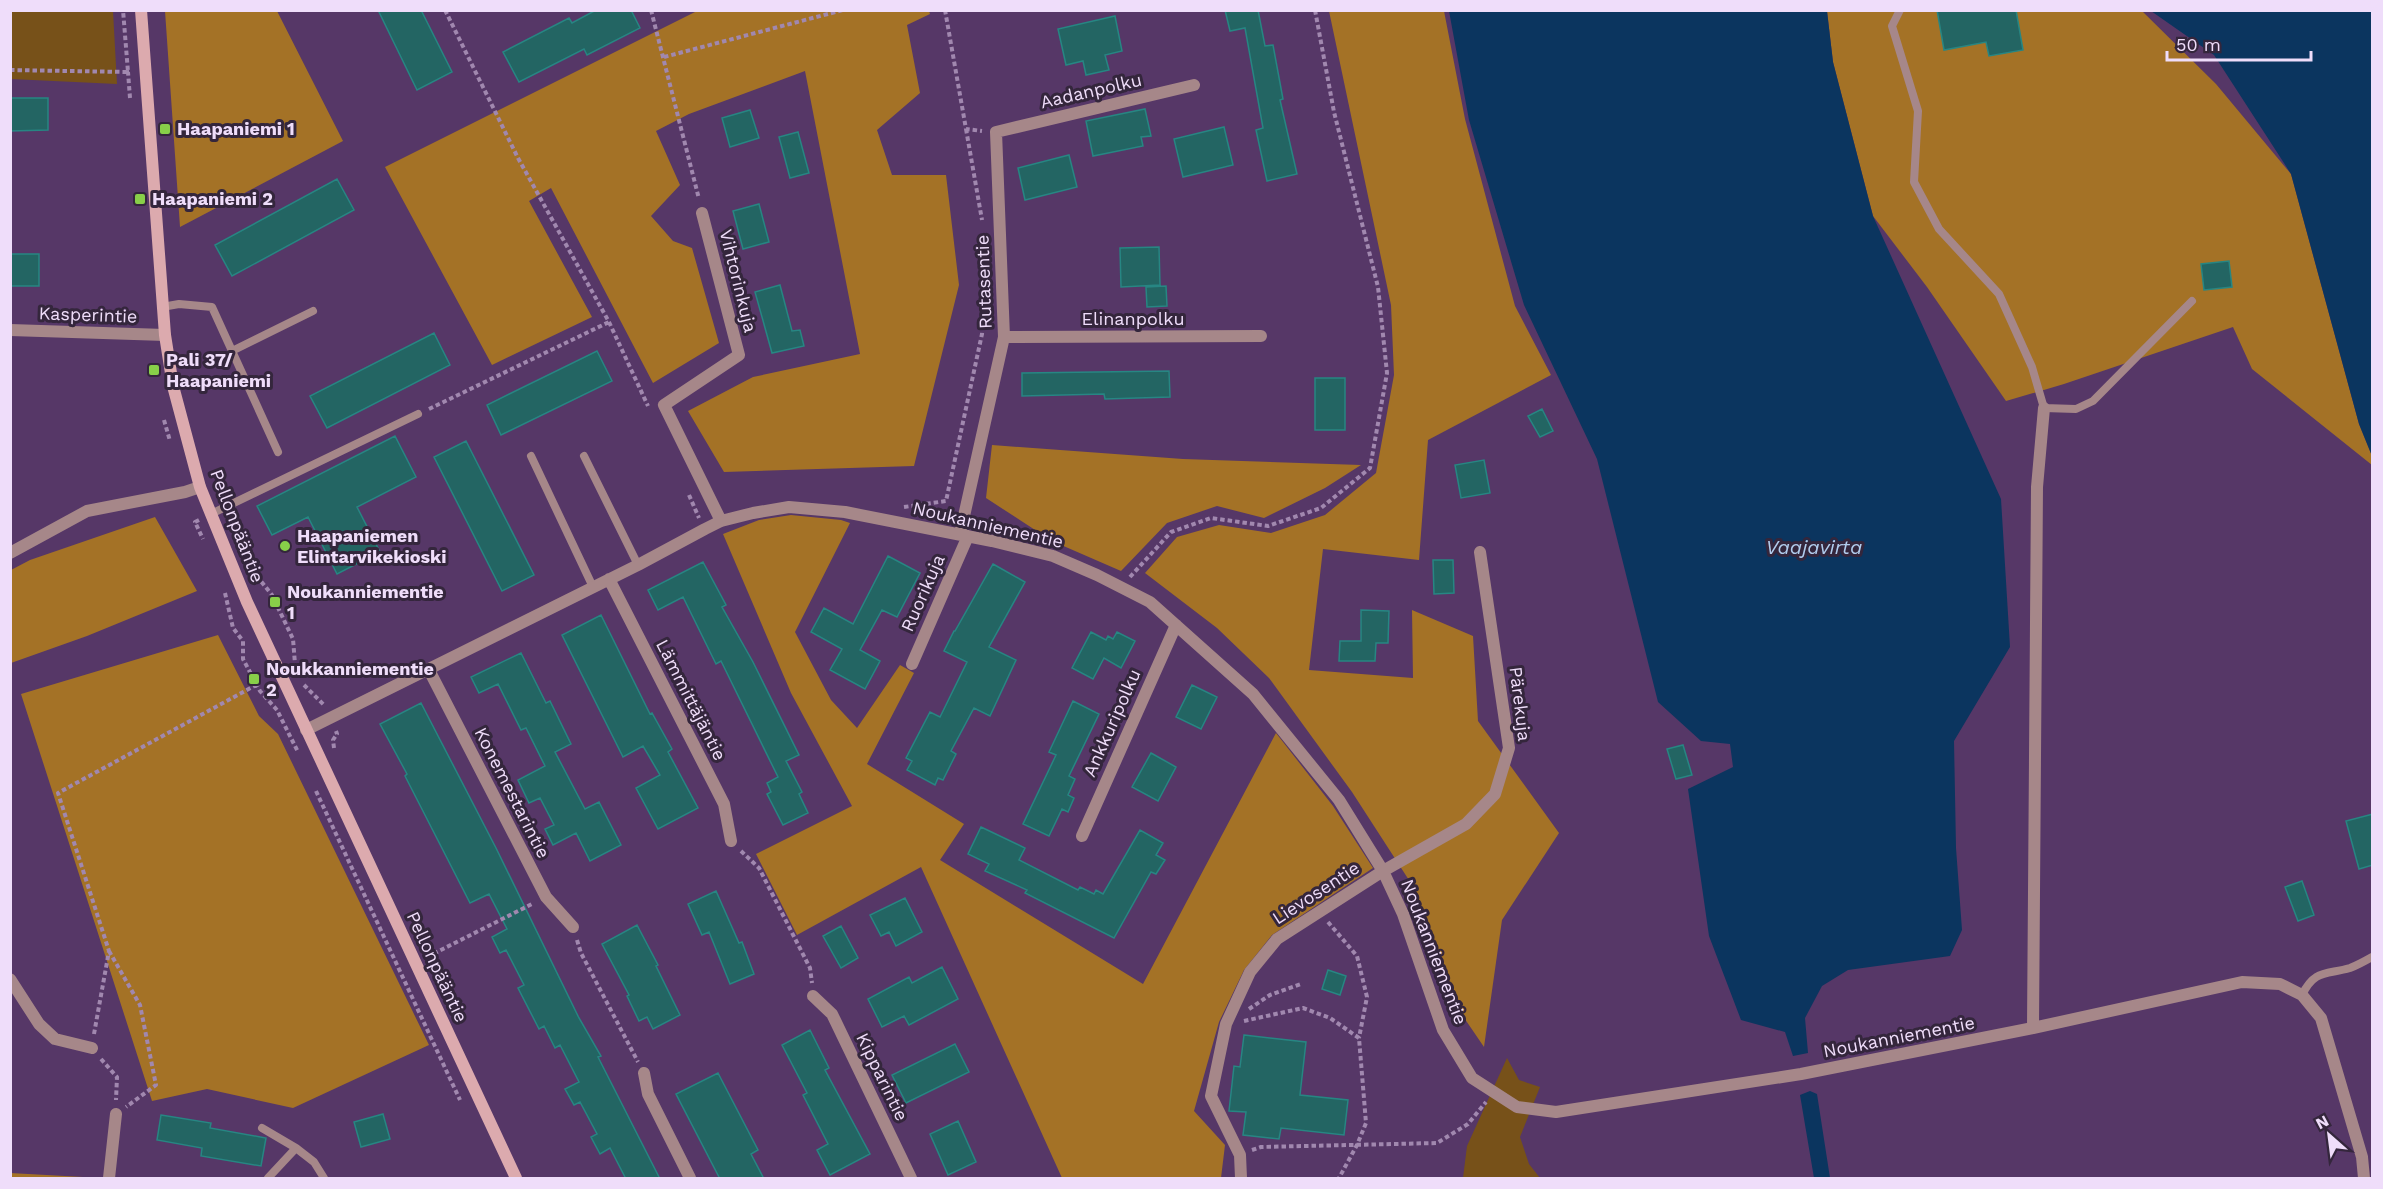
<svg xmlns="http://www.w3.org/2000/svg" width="2383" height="1189" font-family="'Work Sans',sans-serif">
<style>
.green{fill:#775119}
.forest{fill:#a47226}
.water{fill:#0b355f}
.building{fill:#236563;stroke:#278683;stroke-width:1.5}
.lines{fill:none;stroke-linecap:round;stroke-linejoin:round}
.path{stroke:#a188af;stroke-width:4;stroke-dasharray:4.5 3;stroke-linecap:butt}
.lane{stroke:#a68789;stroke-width:8}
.street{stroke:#a68789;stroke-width:12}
.secondary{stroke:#dcaaae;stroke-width:12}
.poi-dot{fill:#88cf49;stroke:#34263c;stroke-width:2}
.labels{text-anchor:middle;stroke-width:6;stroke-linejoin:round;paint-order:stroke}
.street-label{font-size:18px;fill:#efddfa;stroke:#34263c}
.poi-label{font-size:18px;font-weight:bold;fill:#efddfa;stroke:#34263c;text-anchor:start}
.water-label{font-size:20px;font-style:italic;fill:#b1cdee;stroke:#34263c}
</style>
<rect width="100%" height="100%" fill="#563767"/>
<!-- green -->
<path class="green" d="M11,10L113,11L117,84L11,79Z
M1507,1058L1519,1080L1540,1087L1520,1137L1529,1164L1540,1178H1463L1467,1146Z"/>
<!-- forest -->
<path class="forest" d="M699,10L929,11L930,14L907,25L920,93L877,130L892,175H946L959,285L914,466L724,472L688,411L753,377L860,354L805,71L689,114L656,131L680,185L651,216L673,241L692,248L719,343L653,383L551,188L529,201L592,317L492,365L385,167Z
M165,11H277L343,141L180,227Z
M1329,11H1444L1465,119L1515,306L1551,375L1428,440L1419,560L1323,549L1309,670L1413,678L1412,610L1473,636L1478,721L1559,833L1502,920L1484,1047L1456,1006L1416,891L1352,792L1269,678L1217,628L1145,573L1177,537L1219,525L1271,533L1325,515L1376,473L1394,375L1391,305Z
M1827,11H2142L2216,84L2291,174L2359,424L2372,456V465L2252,369L2233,327L2064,384L2006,401L1927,287L1873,216L1833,62Z
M992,445L1183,459L1361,465L1325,488L1264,518L1217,506L1167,523L1121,571L1052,541L986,498Z
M791,515L841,520L850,523L795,632L831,700L857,728L900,665L914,673L867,764L964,824L940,860L1143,984L1276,733L1333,806L1373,868L1272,935L1244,970L1219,1022L1194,1111L1225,1145L1221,1178H1062L921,867L797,935L756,854L852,806L791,693L723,534L759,520Z
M155,517L197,591L87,636L11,663V570L30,560Z
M218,635L259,716L278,734L429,1045L293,1108L207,1089L152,1101L21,694Z
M10,1173L83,1177L11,1178Z"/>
<!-- water -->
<path class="water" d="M1449,11H1827L1833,62L1873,216L2001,499L2010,647L1954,741L1956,848L1962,930L1950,956L1848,970L1822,986L1805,1018L1808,1053L1793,1056L1785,1032L1741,1020L1709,936L1688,789L1733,767L1730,744L1701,741L1658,702L1597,459L1524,305L1469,120Z
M2151,11H2372V456L2359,424L2291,174L2214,55Z
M1810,1091L1817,1094L1830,1178H1814L1800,1095Z"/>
<!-- building -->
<path class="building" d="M378,10H421L452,72L417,90Z
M596,10H631L640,28L587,55L584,49L519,82L503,52L569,18L572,23Z
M1225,10H1258L1265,46L1273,45L1283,99L1280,100L1297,174L1267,181L1256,130L1263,128L1245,28L1230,31Z
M1937,10H2016L2023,50L1989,56L1986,42L1944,50Z
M1115,16L1122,51L1105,55L1109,70L1086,75L1083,61L1066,65L1058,29Z
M10,98H48V130L10,131Z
M1145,109L1151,136L1141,137L1143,146L1093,156L1086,121Z
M750,110L759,138L730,147L722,118Z
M1224,127L1233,165L1183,177L1174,139Z
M798,132L809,173L790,178L779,137Z
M1069,155L1077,187L1025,200L1018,168Z
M337,179L354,210L232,276L215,245Z
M759,204L769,242L743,249L733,211Z
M1159,247L1160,285L1121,287L1120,248Z
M10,254H39V286H10Z
M2229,261L2232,287L2204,290L2201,264Z
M780,285L792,331L800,330L804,346L772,353L755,292Z
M1166,286L1167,306L1147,307L1146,287Z
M434,333L450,365L327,428L310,396Z
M597,351L612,381L501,435L487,405Z
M1169,371L1170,397L1105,399L1104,394L1022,396V373Z
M1315,378H1345V430H1315Z
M1542,409L1553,431L1540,437L1528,416Z
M395,436L416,477L357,507L380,552L337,574L308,517L272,535L257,506Z
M466,441L534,575L502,591L434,457Z
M1484,460L1490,493L1461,498L1455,465Z
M888,556L920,573L897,617L882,610L860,650L880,661L865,689L830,670L842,649L811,632L824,608L853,624Z
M1433,560H1453L1454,593L1434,594Z
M703,562L726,605L722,607L753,662L799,755L786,761L802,792L799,794L808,813L783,825L767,794L771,792L767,783L778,777L721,661L716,664L683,597L658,610L648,590Z
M993,564L1025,582L989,647L1016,660L990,716L974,708L951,751L956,754L943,780L938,778L935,785L907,770L912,761L906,758L930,712L940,717L967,662L944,651L954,631H955Z
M1361,610L1389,611L1388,643H1376L1375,661H1339L1340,641H1361Z
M601,615L650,714L652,713L672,749L668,752L698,808L658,829L636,788L660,775L643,746L623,757L562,635Z
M1091,632L1106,640L1108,636L1113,639L1117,632L1135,641L1121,668L1104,658L1093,679L1072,668Z
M521,653L546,703L550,701L571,744L555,752L585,809L599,802L621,845L590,861L576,833L553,845L545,829L554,825L540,798L529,803L518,780L545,766L526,728L521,730L498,684L479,693L471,677Z
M1192,685L1217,697L1201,729L1176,717Z
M1073,701L1099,714L1069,776L1075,779L1068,795L1074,798L1068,812L1062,809L1049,836L1023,824L1056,755L1049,752Z
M421,703L496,848L579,1018L601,1056L598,1057L660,1179H626L610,1148L600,1154L591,1137L597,1134L580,1102L574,1105L565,1089L579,1082L560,1045L555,1048L544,1026L539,1029L518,988L524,985L506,950L500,953L492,937L507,929L489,894L470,903L405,776L407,774L380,724Z
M1683,745L1692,775L1676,779L1667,749Z
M1151,753L1176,767L1158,801L1132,787Z
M2373,814V865L2359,869L2346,821Z
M981,827L1025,848L1019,860L1078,890L1080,887L1094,894L1096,890L1103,894L1140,830L1163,843L1156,855L1165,860L1156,874L1151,872L1114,938L1025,893L1027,890L985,871L989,864L968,854Z
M2302,881L2314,915L2298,921L2285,887Z
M716,891L739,943L742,942L754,974L730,984L709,932L702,935L688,904Z
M905,898L922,932L896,946L889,932L881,936L870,915Z
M637,925L658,965L656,966L680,1015L653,1029L647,1017L639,1021L627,996L629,995L602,944Z
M841,926L858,958L841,968L823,936Z
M942,967L958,999L909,1025L904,1016L882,1027L868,999L909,977L912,983Z
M1328,970L1346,976L1340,995L1322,989Z
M810,1030L829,1068L825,1070L870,1154L830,1175L817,1150L828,1144L803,1095L807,1093L782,1045Z
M1244,1035L1306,1042L1300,1095L1348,1100L1344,1135L1281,1128L1279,1139L1243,1135L1246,1112L1229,1111L1234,1066L1240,1067Z
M955,1044L969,1072L906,1103L892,1075Z
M718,1073L758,1150L751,1154L764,1179H720L676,1094Z
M383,1114L390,1139L361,1147L354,1122Z
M161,1115L211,1123L210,1128L266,1138L261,1166L201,1156L202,1148L157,1140Z
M958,1121L976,1162L948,1175L930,1134Z"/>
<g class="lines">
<!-- path -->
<path class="path" d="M445,10L518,158L609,322L648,406
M651,10L699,199
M945,10L966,129L982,131
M664,57L843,10
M10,70L128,72L123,10
M130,98L128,72H130
M966,129L982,220
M429,409L609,322
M164,420L170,441
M689,495L699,518
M904,507L946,501L982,334L985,291
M199,520L195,522L203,539
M252,570L272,595L293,639L295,664
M1130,577L1171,532L1211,518L1268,526L1321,508L1370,468L1387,373L1378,287L1334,112L1315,10
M225,593L233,628L243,641V659L260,691L277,710L298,752
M304,685L324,705
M334,748L333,740L337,734L336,731
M316,791L460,1100
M741,851L759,868L810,968L812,983
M1328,922L1357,956L1367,997L1359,1038
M577,940L581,953L638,1062
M109,951L140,1005L156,1085L126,1107
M427,957L532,904
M1249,1009L1270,995L1301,984
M1244,1021L1303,1008L1330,1018L1359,1038L1366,1123L1357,1145L1339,1178
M94,1034L109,951L58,793L256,685
M101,1059L117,1077L116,1100
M1252,1150L1261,1147L1437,1143L1468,1124L1486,1102"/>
<!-- lane -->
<path class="lane" d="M1900,10L1892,26L1918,111L1914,182L1939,229L1999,294L2032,367L2044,408L2076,409L2093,401L2192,301
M162,307L179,304L212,307L278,452
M232,351L313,311
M531,456L593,587
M584,456L638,565
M211,514L418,414
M2302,995C2315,969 2326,975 2350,968C2358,965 2365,961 2372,957
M262,1128L296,1148
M268,1178L296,1148L314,1162L324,1178"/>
<!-- street -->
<path class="street" d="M702,213L739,355L664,405L721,521
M10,330L165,335
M1004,337L1261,336
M960,534L1004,337L996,132L1194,85
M10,553L87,511L185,492L200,487
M609,579L724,804L731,841
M912,664L968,536
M429,670L546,897L573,927
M306,730L638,565L705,529L721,521L753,513L789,507L845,512L992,541L1053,556L1097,575L1150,602L1253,694L1339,800L1383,871L1403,914L1443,1030L1472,1078L1517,1107L1556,1112L1801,1074L2033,1028L2242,982L2280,984L2302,995L2321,1018L2362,1157L2364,1178
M1082,836L1176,625
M10,979L39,1024L55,1039L92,1048
M813,996L832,1014L911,1178
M2033,1028L2037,487L2044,408
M644,1073L648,1094L690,1178
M109,1178L116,1114
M1241,1178L1240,1155L1211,1096L1226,1024L1250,972L1277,939L1383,871L1466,824L1495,794L1509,748L1480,552"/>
<!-- secondary -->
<path class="secondary" d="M141,10L165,335L173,386L200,487L247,602L516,1178"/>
</g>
<!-- markers -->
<g class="poi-dot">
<rect x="159" y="123" width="12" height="12" rx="3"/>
<rect x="134" y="193" width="12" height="12" rx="3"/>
<rect x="148" y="364" width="12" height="12" rx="3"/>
<circle cx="285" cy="546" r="6"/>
<rect x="269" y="596" width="12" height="12" rx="3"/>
<rect x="248" y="673" width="12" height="12" rx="3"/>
</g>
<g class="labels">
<!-- street labels -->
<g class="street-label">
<text transform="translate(1091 91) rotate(-13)" y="6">Aadanpolku</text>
<text transform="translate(738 281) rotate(76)" y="6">Vihtorinkuja</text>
<text transform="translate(984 282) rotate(-92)" y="6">Rutasentie</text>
<text transform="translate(88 315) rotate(2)" y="6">Kasperintie</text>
<text x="1133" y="325">Elinanpolku</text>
<text transform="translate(988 525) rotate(13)" y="6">Noukanniementie</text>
<text transform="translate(237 526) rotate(69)" y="6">Pellonpääntie</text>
<text transform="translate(923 593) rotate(-66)" y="6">Ruorikuja</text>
<text transform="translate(691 700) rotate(63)" y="6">Lämmittäjäntie</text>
<text transform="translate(1520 704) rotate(83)" y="6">Pärekuja</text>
<text transform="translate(1112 723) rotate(-66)" y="6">Ankkuripolku</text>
<text transform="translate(512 793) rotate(63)" y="6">Konemestarintie</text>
<text transform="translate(1316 893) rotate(-33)" y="6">Lievosentie</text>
<text transform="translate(1434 952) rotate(69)" y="6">Noukanniementie</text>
<text transform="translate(437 967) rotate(65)" y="6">Pellonpääntie</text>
<text transform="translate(1899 1037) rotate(-11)" y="6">Noukanniementie</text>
<text transform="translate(882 1077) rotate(64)" y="6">Kipparintie</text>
</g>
<!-- poi labels -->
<g class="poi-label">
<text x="177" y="135">Haapaniemi 1</text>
<text x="152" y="205">Haapaniemi 2</text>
<text x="166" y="366">Pali 37/<tspan x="166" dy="21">Haapaniemi</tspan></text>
<text x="297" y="542">Haapaniemen<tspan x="297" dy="21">Elintarvikekioski</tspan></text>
<text x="287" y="598">Noukanniementie<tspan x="287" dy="21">1</tspan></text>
<text x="266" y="675">Noukkanniementie<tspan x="266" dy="21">2</tspan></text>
</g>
<!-- water labels -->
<g class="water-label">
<text x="1814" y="554">Vaajavirta</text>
</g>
</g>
<!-- border -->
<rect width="2383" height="1189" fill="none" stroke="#efddfa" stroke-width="24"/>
<!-- north arrow -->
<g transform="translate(2329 1135) rotate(332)" stroke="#34263c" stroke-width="4.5" paint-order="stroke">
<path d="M0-4.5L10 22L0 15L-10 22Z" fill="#efddfa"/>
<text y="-9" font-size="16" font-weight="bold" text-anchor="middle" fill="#efddfa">N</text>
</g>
<!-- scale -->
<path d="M2167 51v9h144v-9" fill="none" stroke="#efddfa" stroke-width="3"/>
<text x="2176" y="51" font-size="18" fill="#efddfa" stroke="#34263c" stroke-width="4.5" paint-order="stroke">50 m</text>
</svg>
